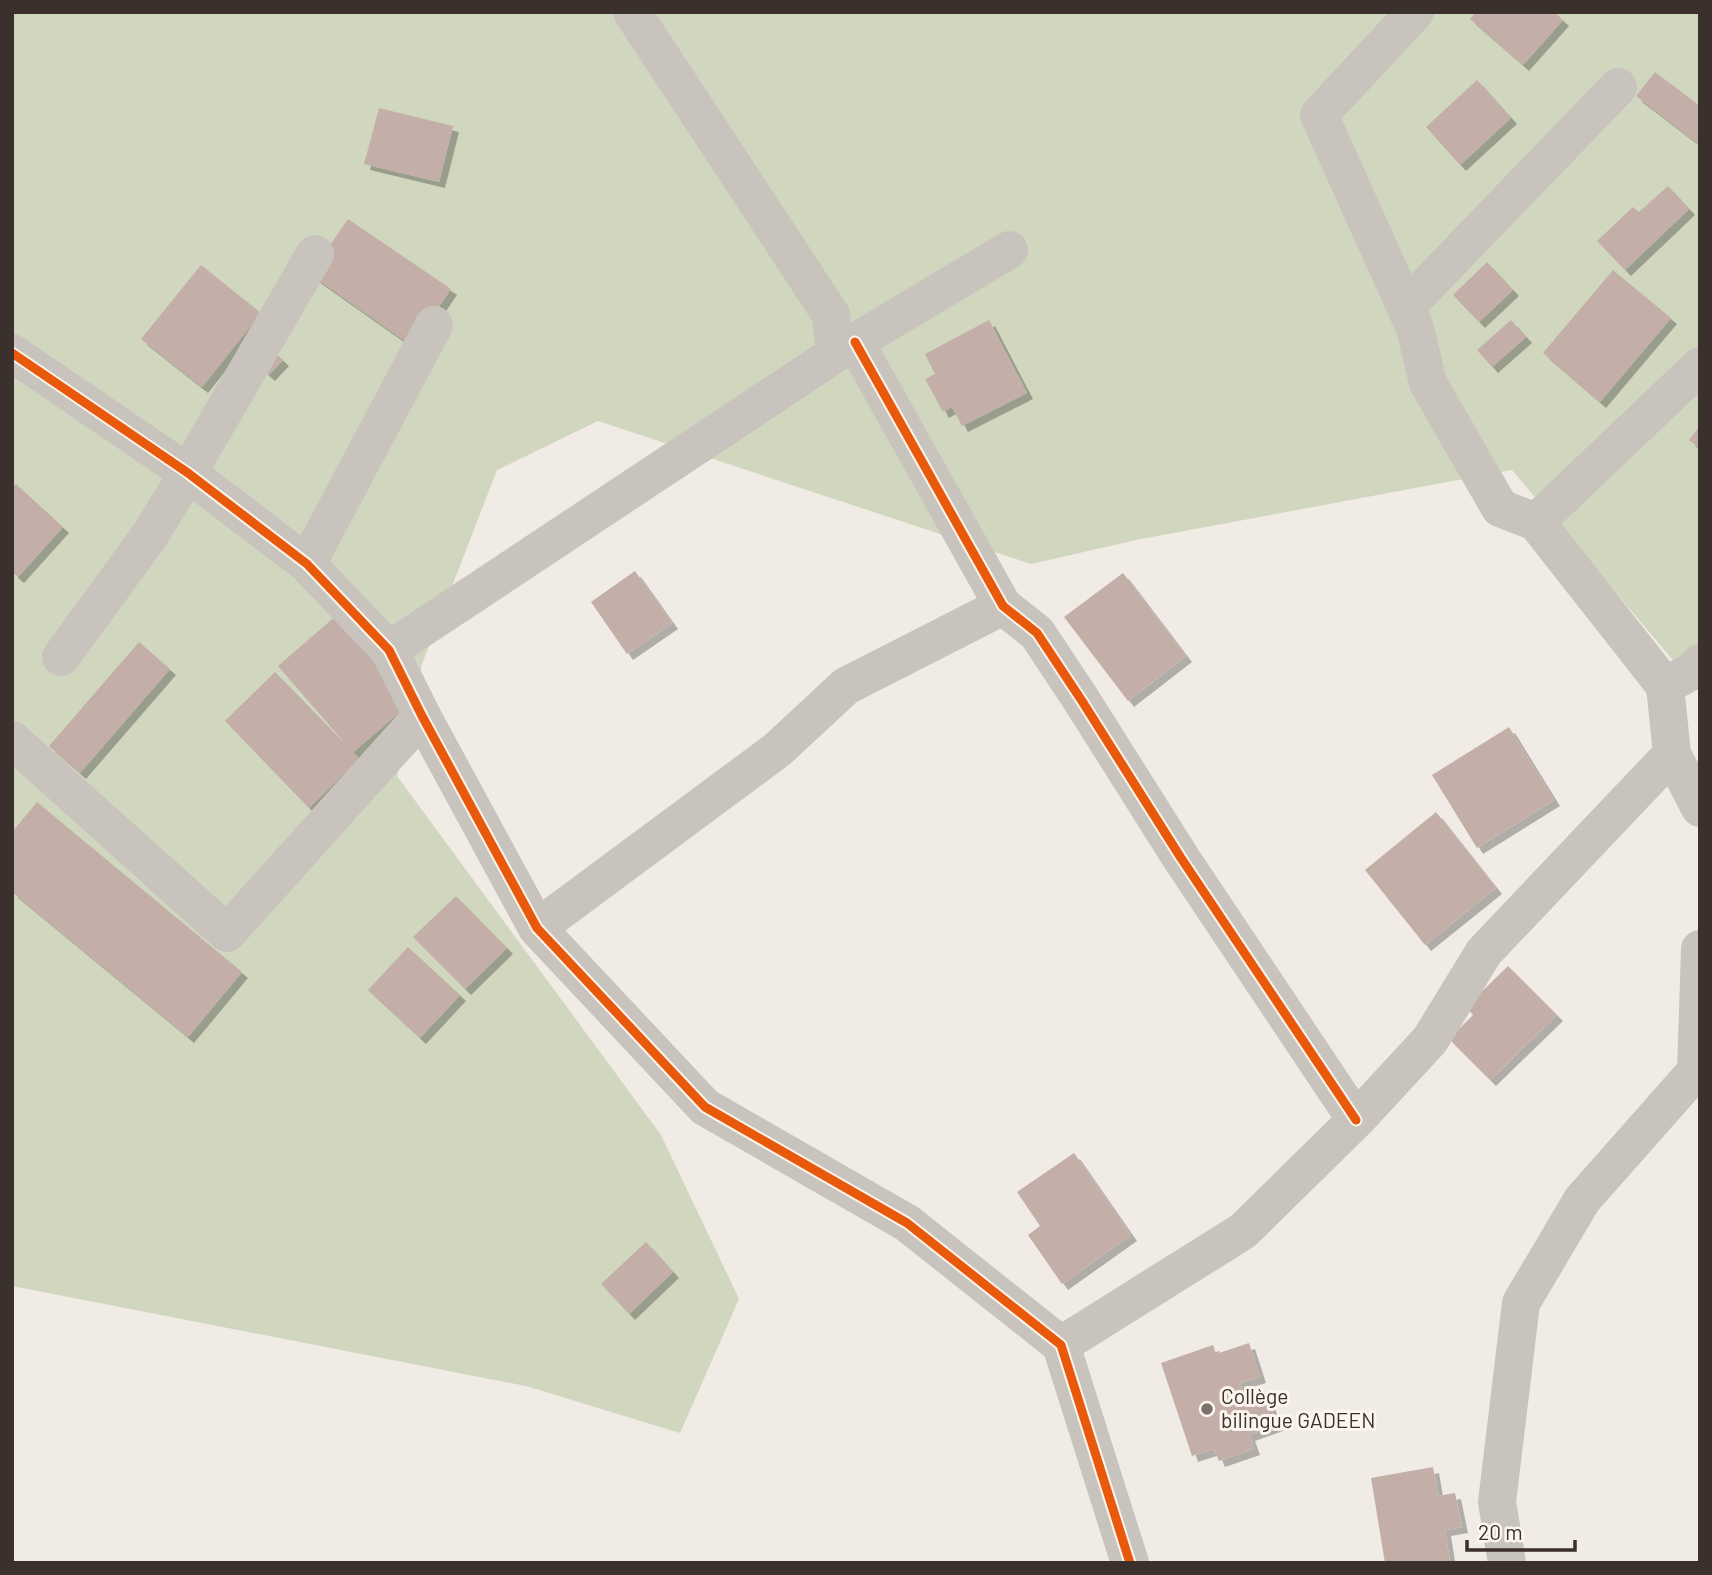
<svg xmlns="http://www.w3.org/2000/svg" width="1712" height="1575" font-family="Barlow,sans-serif">
<style>
.green{fill:#d1d6bf}
.building{fill:#c3afa7;filter:url(#shadow)}
.lines{fill:none;stroke-linecap:round;stroke-linejoin:round}
.minor{stroke:#c9c3be;stroke-width:38}
.cycleway-casing{stroke:#fbf5ee;stroke-width:13}
.cycleway{stroke:#e8590c;stroke-width:9}
.poi-dot{fill:#7a716c;stroke:#fbf5ee;stroke-width:2.5}
.labels{text-anchor:middle;stroke-width:6;stroke-linejoin:round;paint-order:stroke}
.poi-label{font-size:21px;fill:#3b302b;stroke:#fbf5ee;text-anchor:start}
</style>
<defs>
<filter id="shadow"><feDropShadow dx="6" dy="6" stdDeviation="0" flood-color="#0004"/></filter>
</defs>
<rect width="100%" height="100%" fill="#f0ebe5"/>
<!-- green -->
<path class="green" d="M12,12H1700V692L1512,470L1141,539L1031,564L598,421L497,470L422,664L397,776L661,1135L739,1299L680,1433L526,1386L12,1286Z"/>
<!-- building -->
<path class="building" d="M1476,12H1554L1563,20L1523,65L1470,19Z
M1655,72L1700,106V145L1636,96Z
M1477,80L1511,118L1460,165L1426,127Z
M379,108L453,126L439,182L364,164Z
M1668,186L1689,209L1625,270L1597,241L1633,207L1639,212Z
M348,219L451,289L412,346L310,274Z
M1487,262L1513,290L1479,322L1453,295Z
M201,265L261,313L202,387L141,339Z
M1613,270L1671,318L1600,402L1543,353Z
M989,320L1027,393L962,426L952,407L943,412L925,379L935,374L925,354Z
M1511,320L1526,337L1492,367L1477,350Z
M266,345L283,360L269,375L252,360Z
M1700,426V448L1689,440Z
M16,484L63,527L18,577L12,572V488Z
M635,571L672,623L627,654L591,602Z
M1123,573L1186,656L1128,701L1064,617Z
M338,614L413,701L353,752L359,759L309,808L225,721L275,672L349,748L278,666Z
M139,642L170,669L80,773L49,746Z
M1509,727L1554,800L1477,848L1432,775Z
M37,802L242,972L188,1037L12,892V832Z
M1436,812L1496,888L1425,945L1365,870Z
M456,896L507,948L465,989L413,937Z
M408,947L460,995L420,1038L368,990Z
M1508,966L1557,1015L1490,1080L1449,1039L1473,1015L1466,1007Z
M1074,1153L1131,1235L1062,1284L1028,1235L1040,1226L1017,1192Z
M646,1242L673,1272L629,1314L601,1284Z
M1249,1343L1260,1377L1240,1383L1245,1398L1265,1391L1277,1425L1249,1435L1254,1449L1219,1461L1214,1449L1192,1456L1161,1363L1213,1345L1216,1354Z
M1433,1467L1438,1496L1455,1493L1462,1527L1445,1530L1450,1562L1385,1563L1371,1478Z"/>
<g class="lines">
<!-- minor -->
<path class="minor" d="M632,12L831,315L835,354
M1415,12L1319,115L1415,328L1428,383L1500,508L1536,522L1665,686
M1406,307L1618,87
M855,342L1003,606L1037,633L1082,701L1181,858L1356,1120
M12,353L188,473L307,564L389,650L422,716L537,928L705,1107L907,1223L1061,1345L1130,1563
M1536,522L1700,366
M307,564L434,325
M389,650L835,354L1009,250
M61,657L150,535L188,473L315,254
M1700,663L1692,671L1665,686L1672,754L1700,808
M12,740L227,933L422,716
M537,928L777,750L846,686L1003,606
M1061,1345L1243,1231L1356,1120L1430,1040L1484,952L1672,754
M1507,1563L1497,1502L1521,1303L1582,1200L1696,1071L1700,949"/>
<defs>
<path id="cycleway" d="M855,342L1003,606L1037,633L1082,701L1181,858L1356,1120
M12,353L188,473L307,564L389,650L422,716L537,928L705,1107L907,1223L1061,1345L1130,1563"/>
</defs>
<!-- cycleway casing -->
<use href="#cycleway" class="cycleway-casing"/>
<!-- cycleway -->
<use href="#cycleway" class="cycleway"/>
</g>
<!-- markers -->
<circle class="poi-dot" cx="1207" cy="1409" r="7"/>
<g class="labels">
<!-- poi labels -->
<g class="poi-label">
<text x="1221" y="1404">Collège<tspan x="1221" dy="24">bilingue GADEEN</tspan></text>
</g>
</g>
<!-- border -->
<rect width="1712" height="1575" fill="none" stroke="#3b302b" stroke-width="28"/>
<!-- scale -->
<path d="M1467 1540v10h108v-10" fill="none" stroke="#3b302b" stroke-width="3.5"/>
<text x="1478" y="1540" font-size="21" fill="#3b302b" stroke="#fbf5ee" stroke-width="5" paint-order="stroke">20 m</text>
</svg>
